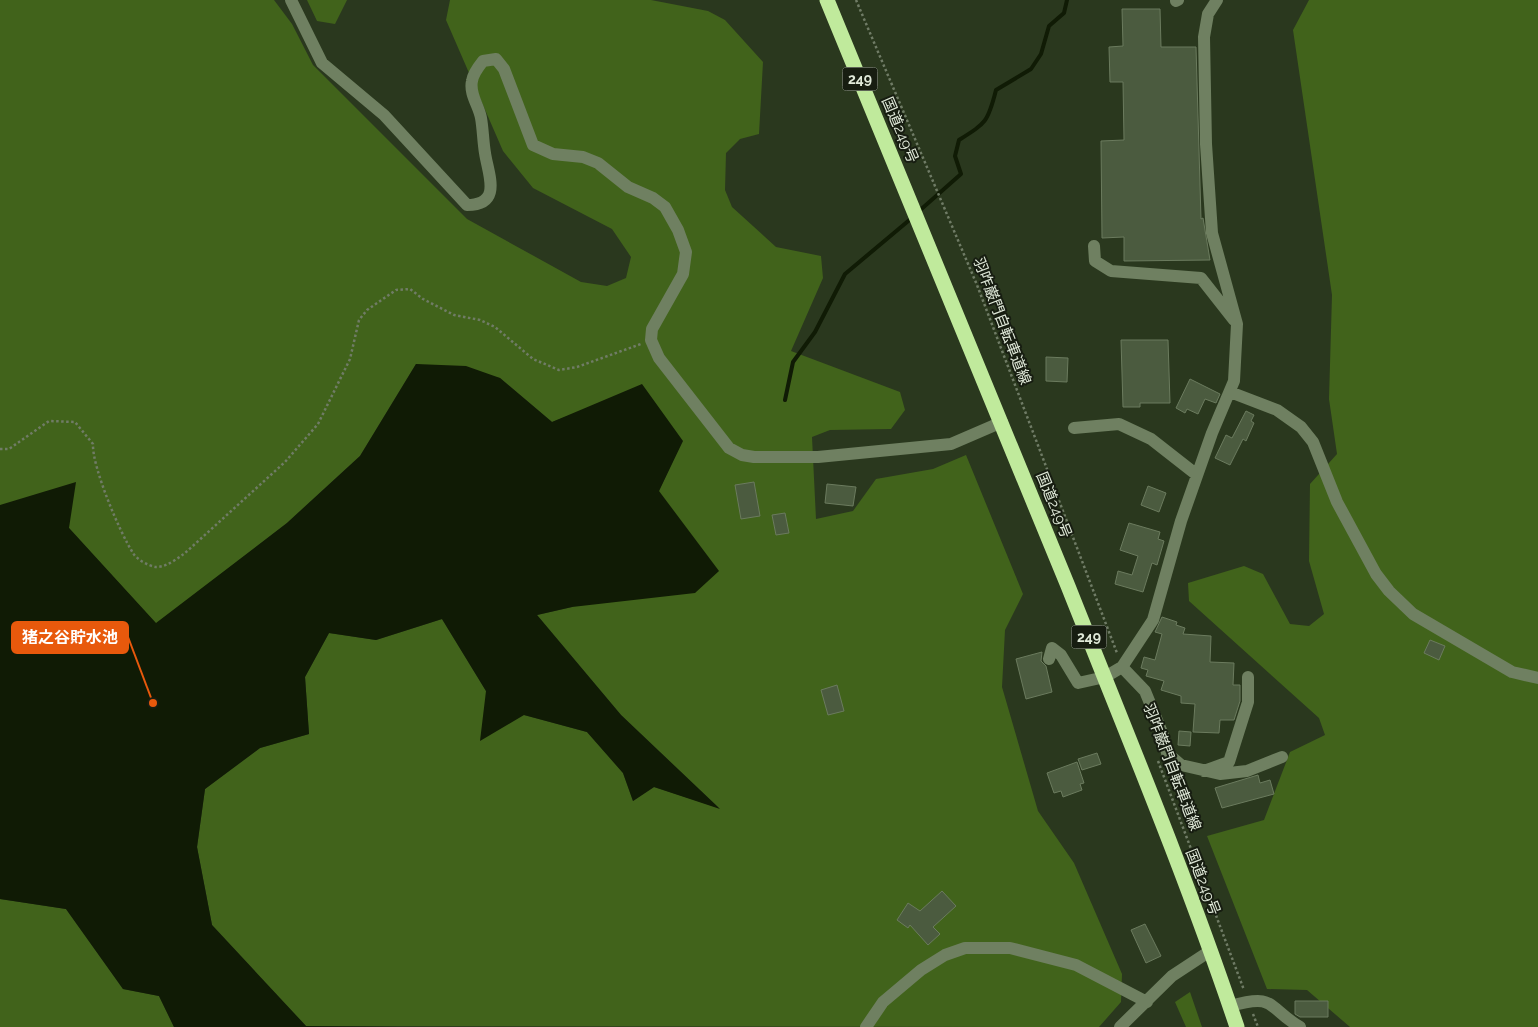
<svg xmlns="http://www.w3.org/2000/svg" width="1538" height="1027" font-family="Raleway,'Noto Sans JP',sans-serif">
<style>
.green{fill:#41631b}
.water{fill:#101b05}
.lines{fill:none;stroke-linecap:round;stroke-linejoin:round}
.stream{stroke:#101b05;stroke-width:4}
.building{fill:#4b5b3f;stroke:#6b7b5e}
.path{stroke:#707c66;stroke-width:2.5;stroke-dasharray:2.5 2.5;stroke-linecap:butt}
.minor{stroke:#6f8061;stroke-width:12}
.highway{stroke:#c0ea9c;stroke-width:15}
.labels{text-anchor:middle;stroke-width:4;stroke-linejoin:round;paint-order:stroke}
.shield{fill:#171d11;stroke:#a4ac9d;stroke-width:1}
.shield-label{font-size:14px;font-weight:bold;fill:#e0e9d9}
.street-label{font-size:15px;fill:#e0e9d9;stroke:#171d11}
.leader{fill:none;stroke:#e8590c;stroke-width:2}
.callout-dot{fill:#e8590c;stroke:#171d11;stroke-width:2}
.callout{fill:#e8590c;stroke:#e8590c;stroke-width:2}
.callout-label{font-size:16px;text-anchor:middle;font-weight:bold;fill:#fff}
</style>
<rect width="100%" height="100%" fill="#2a381e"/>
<!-- green -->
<path class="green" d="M0,0H274L292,24L313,65L467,219L581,282L607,286L626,278L631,257L612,229L533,188L503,151L446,20L450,0H651L708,11L725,20L763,62L759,134L740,139L726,153L725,190L732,207L776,247L821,256L823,278L791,351L900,392L905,410L891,429L830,430L812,437L816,519L853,511L876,479L933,469L966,455L1023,594L1005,630L1002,687L1038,811L1074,863L1122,974L1121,1002L1099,1027L306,1026L212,925L197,847L205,789L260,748L309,734L305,677L329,633L376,640L442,619L486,691L524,715L587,732L623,773L633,801L654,787L719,808L621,715L537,615L572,607L659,491L682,441L592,407L552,422L500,378L416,364L360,456L287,523L156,624L69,528L0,505Z
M307,0H347L335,24L317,21Z
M1309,0H1538V1027H1350L1307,990L1267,989L1207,836L1264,820L1290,752L1325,735L1319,718L1189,601L1188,583L1244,566L1263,574L1290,624L1309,626L1324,614L1309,561L1310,484L1337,454L1329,399L1332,295L1293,30Z
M0,899L66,909L123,989L159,996L174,1027H0Z
M1190,992L1202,1027H1186L1175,1002Z"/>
<!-- water -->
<path class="water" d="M416,364L466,366L500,378L552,422L642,384L683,441L659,491L719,571L695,593L572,607L537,615L621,715L720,809L654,787L633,801L623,773L587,732L524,715L480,741L486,691L442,619L376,640L329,633L305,677L309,734L260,748L205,789L197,847L212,925L306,1026L398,1027H174L159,996L123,989L66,909L0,899V505L76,482L69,528L156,623L287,523L360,456Z"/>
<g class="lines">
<!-- stream -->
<path class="stream" d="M918,212L961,174L955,156L959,140C986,123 988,122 996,90L1031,69L1041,54L1049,26L1064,13L1067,0
M785,400L793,362L815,332L845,274L913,217"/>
</g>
<!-- building -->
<path class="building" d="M1122,9H1160L1161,47H1196L1201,219L1203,218L1210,260L1124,261V237L1102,238L1101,141L1124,140L1123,82H1110L1109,47L1123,46Z
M1121,340H1168L1170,403H1140V407H1123Z
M1046,357L1068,358L1067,382L1046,381Z
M1190,379L1220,394L1216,403L1205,399L1198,414L1187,409L1185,413L1176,408Z
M1246,411L1254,415L1251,421L1254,423L1246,441L1243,439L1230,465L1215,458L1226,435L1232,438Z
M754,482L760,516L741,519L735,485Z
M827,484L856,487L853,506L825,503Z
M1148,486L1166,493L1159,512L1141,505Z
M785,513L789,533L776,535L772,515Z
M1129,523L1160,532L1158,539L1164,541L1157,565L1152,563L1143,592L1115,584L1118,571L1132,575L1138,556L1120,550Z
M1162,617L1177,622L1176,625L1185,628L1183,634L1211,636L1210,662L1234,663L1233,685H1240V701L1234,720H1220L1219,733L1193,732L1195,704L1181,703V696L1161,690L1164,681L1146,676L1148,670L1141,668L1144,657L1155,660L1162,634L1155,632Z
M1430,640L1445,646L1439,660L1424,653Z
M1042,652L1041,661L1046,666L1052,692L1026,699L1016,659Z
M837,685L844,711L828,715L821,690Z
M1179,731L1191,732L1190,746L1178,745Z
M1097,753L1101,764L1082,770L1078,759Z
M1077,762L1084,783L1080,784L1082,790L1063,797L1061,791L1054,793L1047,773Z
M1258,775L1260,783L1270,780L1274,794L1222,808L1215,788Z
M942,891L956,906L933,927L940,934L928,945L910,925L908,928L897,920L908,903L920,911Z
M1145,924L1161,956L1146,963L1131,930Z
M1295,1001H1328V1017H1300L1295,1014Z"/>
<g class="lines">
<!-- path -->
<path class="path" d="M856,0L977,285L1117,653
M0,449H9L49,421L75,422L93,444C92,467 120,533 133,553C137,560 149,566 156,567C167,567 176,559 184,554L285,462L318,424L350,359L359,320L367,310L396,290L410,289L423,299L454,315L480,320L495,327L533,359L559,370L577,367L641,344
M1158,761L1244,990
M1253,1014L1258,1027"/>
<!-- minor -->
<path class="minor" d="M291,0L322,63L384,115L467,205C503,205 488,174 485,153C483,141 483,129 481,118C479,106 469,94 472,81C473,74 479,66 483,61L496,59L504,69L533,145L553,154L583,157L598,163L628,187L653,198L665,207L678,230L686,252L683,274L652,329L651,340L659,358L729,448L742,455L754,457H818L951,444L1002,422
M1176,1L1178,0
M1094,246L1095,261L1111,271L1201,278L1234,320
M1230,392L1277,410L1301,427L1313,442L1337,502L1376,574L1389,591L1413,614L1512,672L1538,678
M1074,428L1119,424L1151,439L1197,475
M1049,659L1052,648L1061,655L1078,683L1105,677L1122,667L1153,620L1181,521L1212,433L1234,381L1237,324L1212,233L1206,144L1204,37L1208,14L1217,0
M1122,667L1145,691L1163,735L1167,753L1181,765L1220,774L1247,771L1282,757
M1204,771L1229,762L1248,702V677
M1230,1006C1277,993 1266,1007 1300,1027
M866,1027L883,1002L921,970L945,955L965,948H1010L1076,965L1147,1002
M1120,1027L1172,976L1210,951"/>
<!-- highway -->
<path class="highway" d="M827,0C908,195 989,390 1068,586C1126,732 1187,878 1237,1027"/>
</g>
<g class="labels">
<!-- shield labels -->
<g class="shield">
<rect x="842.5" y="67.5" width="35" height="23" rx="4"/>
<rect x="1071.5" y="625.5" width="35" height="23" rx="4"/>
</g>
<g class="shield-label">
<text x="860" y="84">249</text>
<text x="1089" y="642">249</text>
</g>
<!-- street labels -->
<g class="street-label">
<text transform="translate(900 130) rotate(67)" y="5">国道249号</text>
<text transform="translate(1002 321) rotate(69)" y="5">羽咋巌門自転車道線</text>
<text transform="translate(1054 505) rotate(68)" y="5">国道249号</text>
<text transform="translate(1172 767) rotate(69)" y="5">羽咋巌門自転車道線</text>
<text transform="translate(1203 882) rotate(69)" y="5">国道249号</text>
</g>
</g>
<!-- callouts -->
<path class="leader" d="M153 703L128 637"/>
<circle class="callout-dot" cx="153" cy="703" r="5"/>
<rect class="callout" x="12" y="622" width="116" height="31" rx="5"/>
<g class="callout-label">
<text x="70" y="643">猪之谷貯水池</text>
</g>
</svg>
